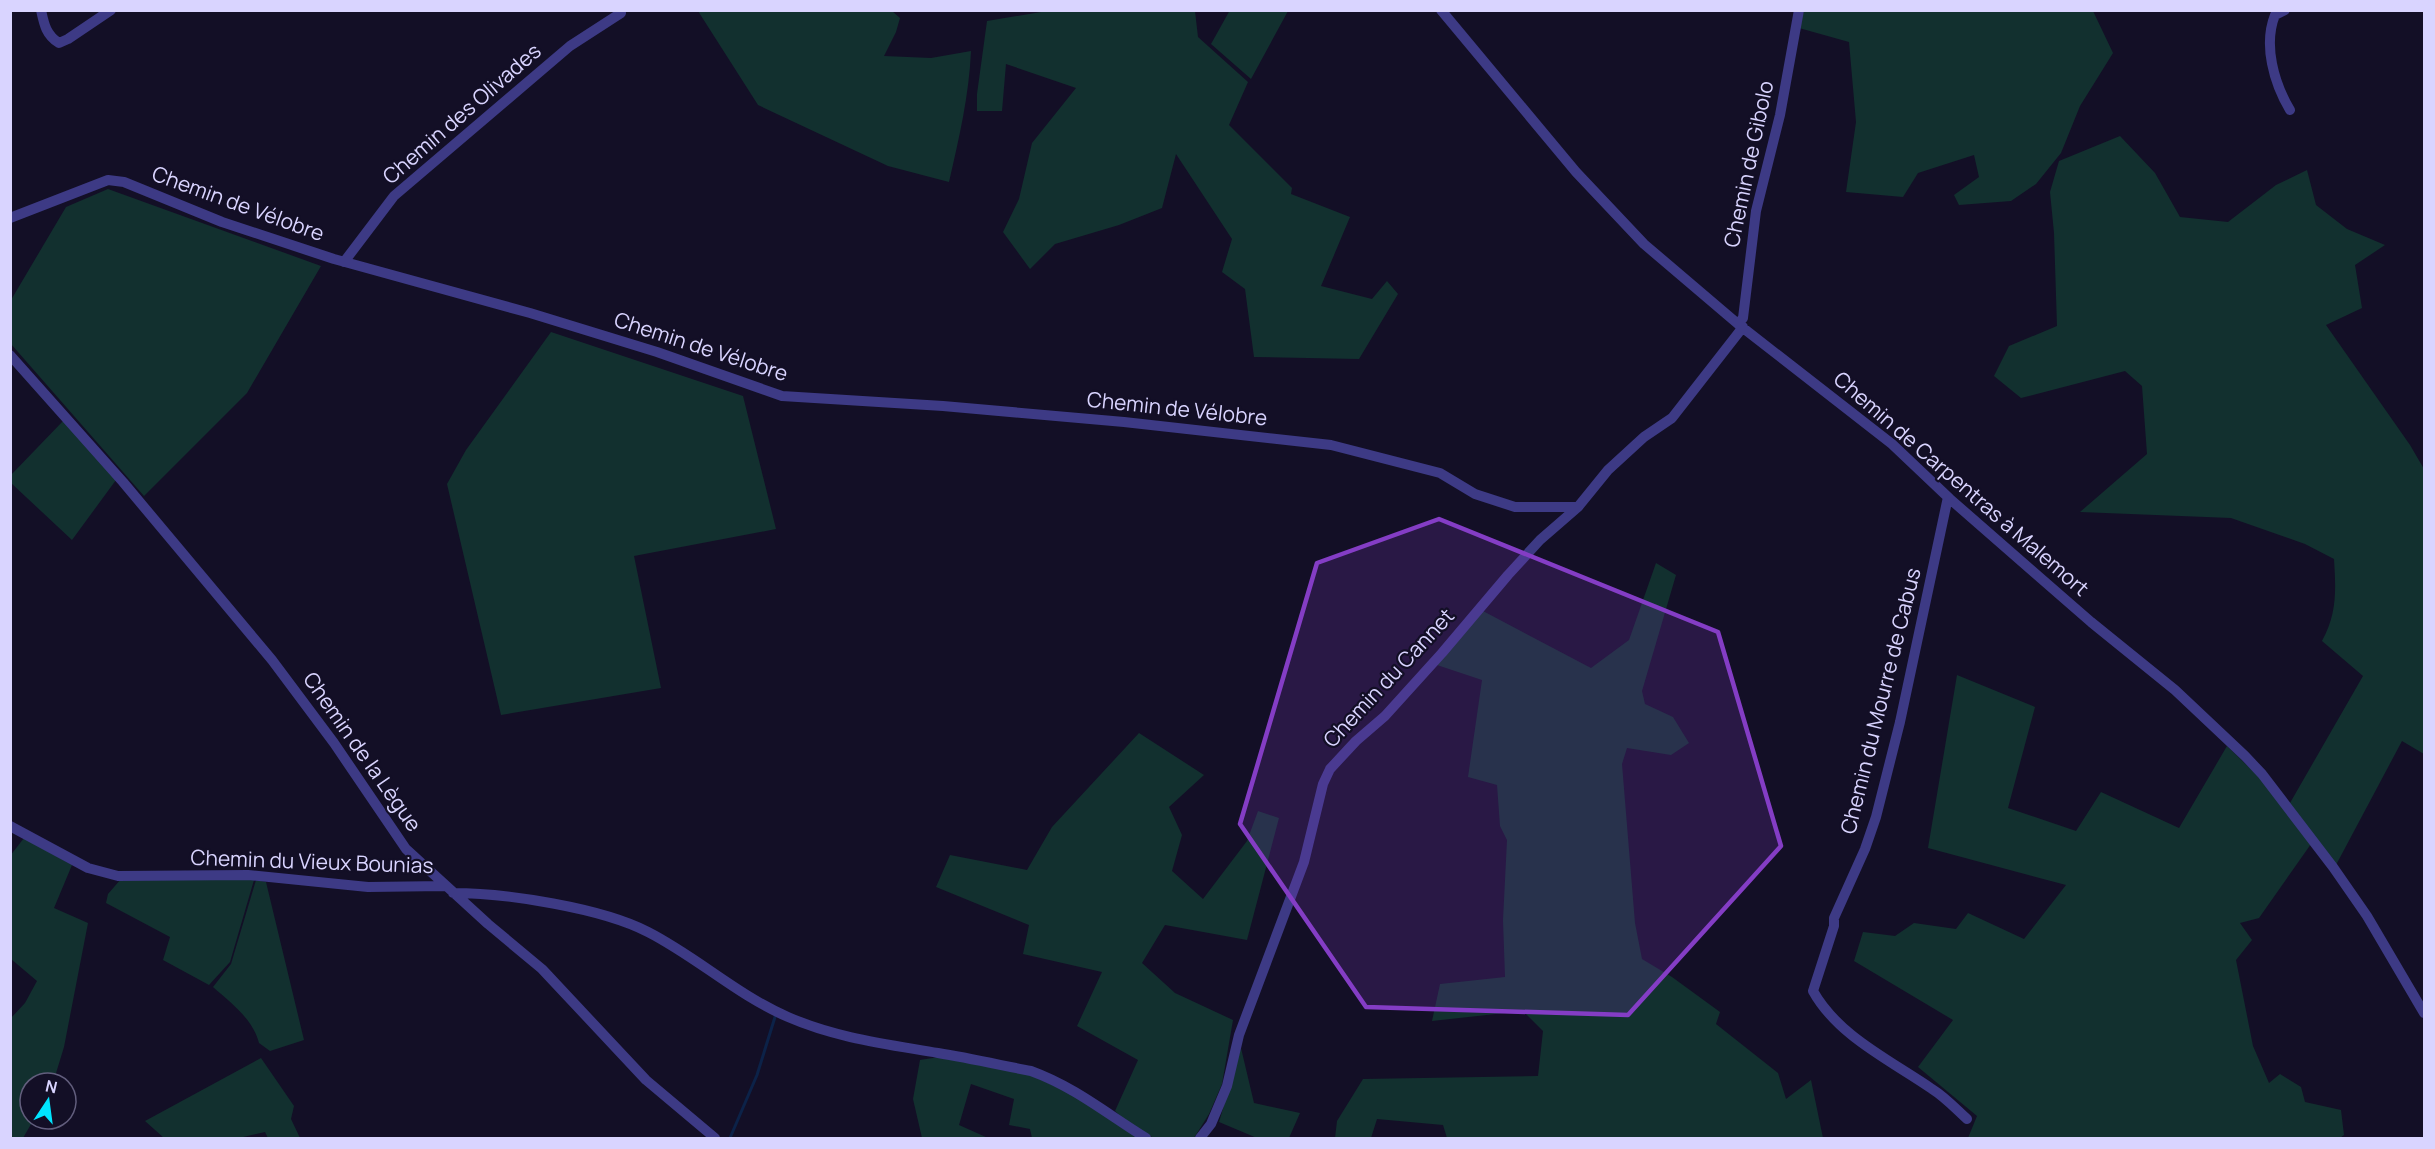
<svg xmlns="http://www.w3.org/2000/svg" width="2435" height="1149" font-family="Manrope,sans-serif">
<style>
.green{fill:#12302f}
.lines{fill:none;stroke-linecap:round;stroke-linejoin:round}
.stream{stroke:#0c2248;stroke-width:3}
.minor{stroke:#3d3a85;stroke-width:10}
.marked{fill:#843dc5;fill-opacity:0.2;stroke:#843dc5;stroke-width:4.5;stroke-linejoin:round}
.labels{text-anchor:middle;stroke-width:4.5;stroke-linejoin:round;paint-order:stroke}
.street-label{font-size:21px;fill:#d9d4ff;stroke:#130f26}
</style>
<rect width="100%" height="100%" fill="#130f26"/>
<!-- green -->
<path class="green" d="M1230,10L1288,11L1251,79L1211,44Z
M1841,10L1851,12V10L2093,11L2113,53L2080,106L2061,153L2036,184L2011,201L1959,205L1954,195L1979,177L1974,155L1918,173L1903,197L1846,192L1856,122L1849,42L1799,28L1804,11Z
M698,11H892L900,18L896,32L884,56L931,58L971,51C969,96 959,138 949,182L888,166L758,105Z
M1047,11H1195L1198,37L1248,82L1229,125L1292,188L1291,194L1350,217L1321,286L1372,299L1387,281L1398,294L1359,359L1254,357L1245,289L1222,272L1232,239L1176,154L1162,208L1119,225L1055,244L1030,269L1003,232L1019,199L1032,143L1076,88L1006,64L1002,111H977V94L987,21Z
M2120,136L2155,173L2180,217L2228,222L2276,185L2307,170L2316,205L2347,229L2385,245L2355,265L2362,308L2326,325L2410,445L2424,469V754L2402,741L2336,865L2290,803L2363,676L2322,641C2337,613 2336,591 2334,559L2305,544L2231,518L2080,512L2147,454L2142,386L2125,371L2021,398L1994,376L2009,346L2057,326L2054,233L2050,192L2059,161Z
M108,189L321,266L247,393L144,496L11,344V300L66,207Z
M551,332L743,396L776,529L634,556L661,688L501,715L447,484L466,450Z
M64,420L116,480L72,540L11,483L10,476Z
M1656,563L1676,575L1642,691L1645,704L1673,717L1689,743L1671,755L1627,748L1622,764L1635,923L1642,959L1672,977L1720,1012L1716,1024L1778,1073L1786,1099L1811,1080L1823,1138H1447L1443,1125L1377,1119L1371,1138H1335L1337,1121L1363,1079L1538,1076L1543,1031L1523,1011L1432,1021L1440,984L1505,977L1503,920L1507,840L1500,826L1497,785L1468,777L1482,680L1437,665L1483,611L1591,668L1629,640Z
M1957,675L2035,707L2008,808L2076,831L2101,792L2179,828L2227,746L2268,786L2311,844L2259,918L2240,923L2252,940L2236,960L2253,1046L2269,1083L2280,1074L2301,1087L2305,1102L2341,1110L2344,1135L2340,1138H1968L1977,1116L1918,1067L1953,1020L1854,961L1863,932L1895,936L1914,923L1956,929L1968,913L2024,939L2066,885L1928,848Z
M1139,733L1204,775L1169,807L1182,835L1172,871L1203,899L1247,841L1258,811L1279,818L1247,940L1165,925L1142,963L1175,993L1233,1020L1222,1084L1209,1114L1194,1138H1154L1132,1127L1115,1111L1138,1060L1077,1026L1102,972L1023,954L1029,925L936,887L950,855L1027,870L1052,827Z
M24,838L72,865L54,908L88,923L64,1047L53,1083H30V1119H34L23,1138H11V1018L25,1003L37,981L11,959L10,856Z
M121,879L254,880L230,962L209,985L163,960L170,937L106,903L108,894Z
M256,880L266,882L304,1040L270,1051L259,1043C253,1019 231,1003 213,987L231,964Z
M1241,1048L1254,1103L1300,1113L1289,1138H1257L1219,1122Z
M939,1057L1028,1074L1081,1098L1140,1138H1032L1030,1129L1009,1125L1014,1099L971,1084L959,1125L988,1138H922L913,1099L920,1060Z
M261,1058L294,1106L291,1119L300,1138H268L265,1132L239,1138H164L145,1121Z"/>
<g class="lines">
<!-- stream -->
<path class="stream" d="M730,1138L757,1075L775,1017"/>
<!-- minor -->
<path class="minor" d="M41,10C44,24 46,35 59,43L68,39L111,10
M1441,10L1576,172L1644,244L1738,324L1892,444L1950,499L2091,622L2175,690L2245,756L2262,774L2333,867L2367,916L2424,1013
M2285,10L2275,15C2263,45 2274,83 2290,110
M10,218L108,180L124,182L222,222L334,259L530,313L657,352L782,396L943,406L1124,422L1331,445L1440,473L1475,494L1515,507H1578
M344,262L394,196L570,46L621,13
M1738,324L1743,318L1756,211L1780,115L1799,10
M10,355L123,482L272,660L334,743L406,849L488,924L542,969L646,1080L715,1138
M1948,497L1900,722L1876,817L1865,849L1834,918V926L1813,991C1838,1036 1890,1060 1932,1089C1945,1097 1956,1109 1967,1119
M10,826L88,868L118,876L248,875L368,887L445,886
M453,893C506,893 602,908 648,932C697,957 737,995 788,1017C836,1038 886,1044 938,1053C969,1058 1000,1065 1031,1071C1075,1087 1107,1114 1146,1138
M1200,1138L1211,1124L1227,1086L1239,1035L1304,862L1323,784L1330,769L1356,741L1385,716L1442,653L1508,575L1540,540L1578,507L1608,470L1644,437L1672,418L1743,327"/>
</g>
<!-- marked area -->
<path class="marked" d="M1439,519L1718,632L1781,846L1628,1015L1366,1007L1240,824L1317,563Z"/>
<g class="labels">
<!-- street labels -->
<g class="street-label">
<text transform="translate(462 114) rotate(-41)" y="7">Chemin des Olivades</text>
<text transform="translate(1749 164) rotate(-78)" y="7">Chemin de Gibolo</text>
<text transform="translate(238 204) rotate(20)" y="7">Chemin de Vélobre</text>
<text transform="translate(701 347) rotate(18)" y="7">Chemin de Vélobre</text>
<text transform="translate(1177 409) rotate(6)" y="7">Chemin de Vélobre</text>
<text transform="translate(1961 484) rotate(41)" y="7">Chemin de Carpentras à Malemort</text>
<text transform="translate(1389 678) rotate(-47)" y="7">Chemin du Cannet</text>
<text transform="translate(1881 701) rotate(-76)" y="7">Chemin du Mourre de Cabus</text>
<text transform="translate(362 752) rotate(55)" y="7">Chemin de la Lègue</text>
<text transform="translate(312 862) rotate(2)" y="7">Chemin du Vieux Bounias</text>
</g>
</g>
<!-- border -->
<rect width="2435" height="1149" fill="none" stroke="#d9d4ff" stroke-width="24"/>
<!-- north arrow -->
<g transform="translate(48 1101) rotate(13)"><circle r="28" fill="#130f26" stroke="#625e7d" stroke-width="1.5"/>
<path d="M0-4.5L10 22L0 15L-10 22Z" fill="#00e5ff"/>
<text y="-9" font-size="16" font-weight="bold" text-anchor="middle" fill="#d9d4ff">N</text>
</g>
</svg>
